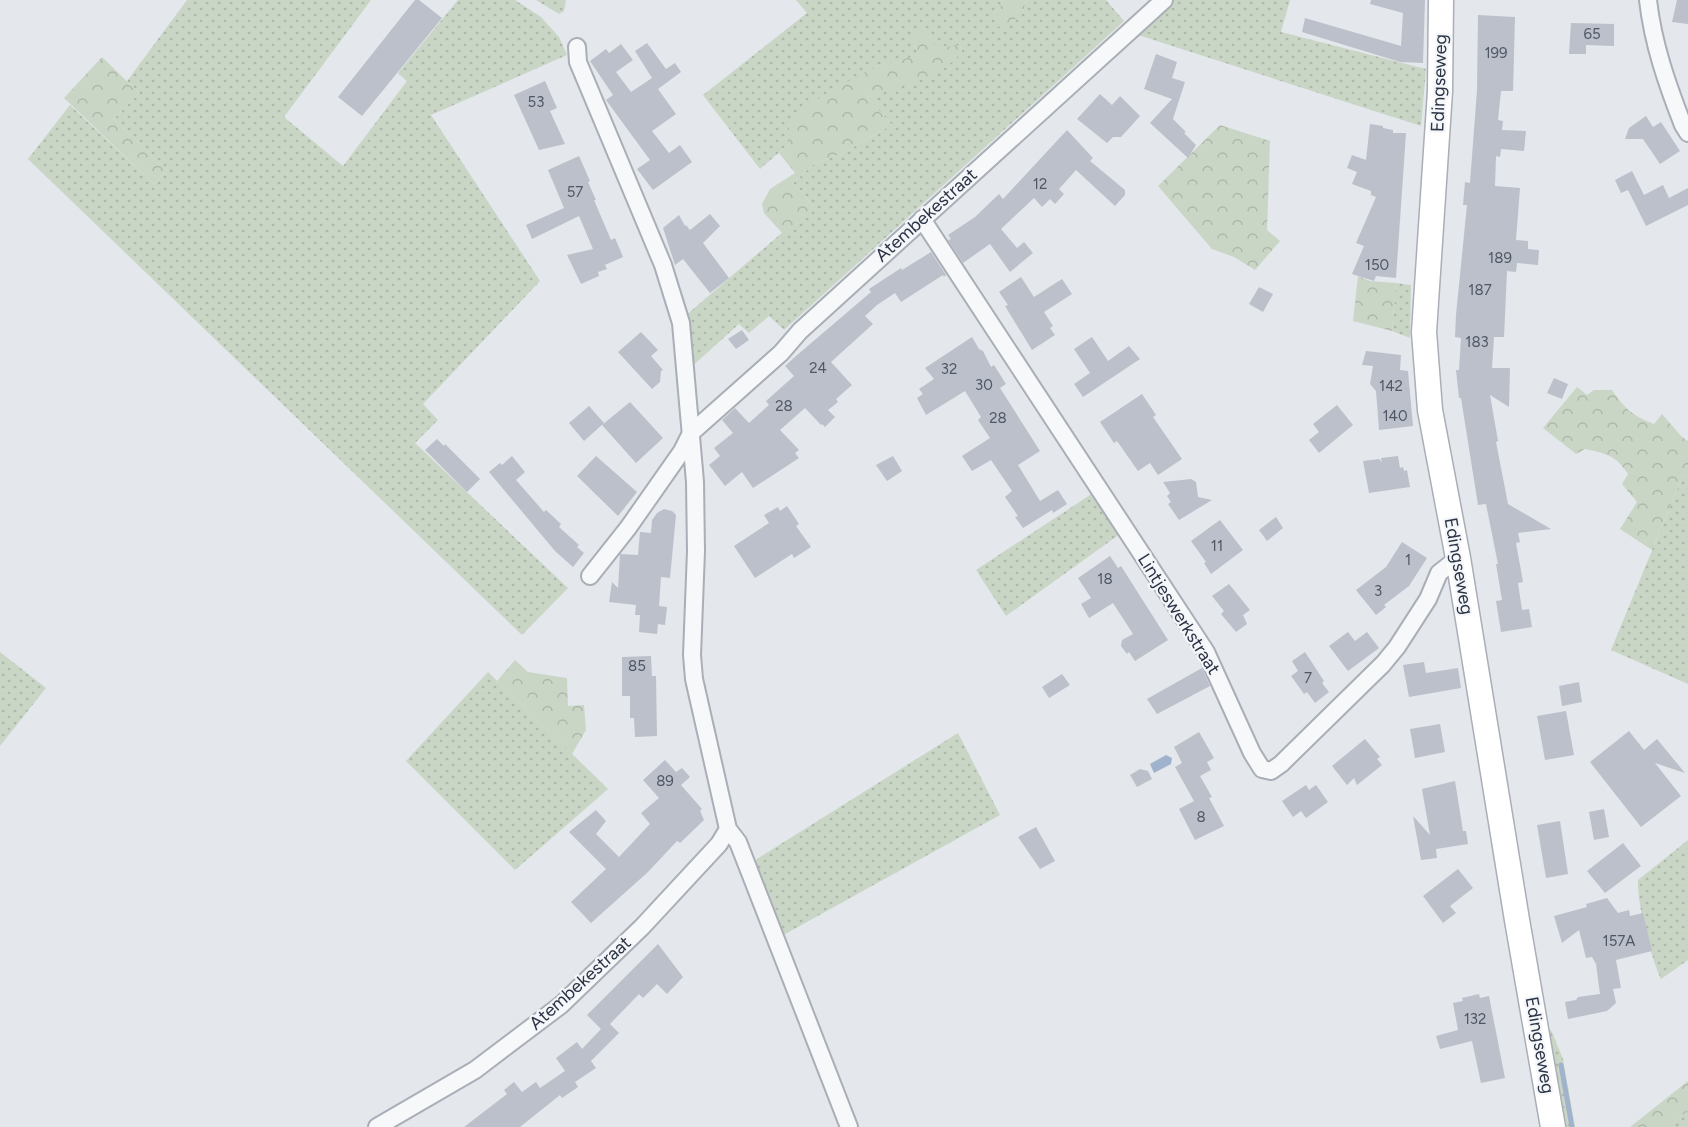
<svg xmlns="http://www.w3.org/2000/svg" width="1688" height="1127" font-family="Figtree,sans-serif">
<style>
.grass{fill:url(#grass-dots)}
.forest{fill:url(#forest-crowns)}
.water{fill:#9fb4cc}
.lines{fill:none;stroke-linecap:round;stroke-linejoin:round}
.stream{stroke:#9fb4cc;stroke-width:5}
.building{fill:#bbc0ca}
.street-casing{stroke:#a9aeb7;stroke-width:20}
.secondary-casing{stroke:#a9aeb7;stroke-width:27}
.street{stroke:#f7f8fa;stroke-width:16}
.secondary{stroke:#fff;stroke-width:24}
.labels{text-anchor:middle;stroke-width:4.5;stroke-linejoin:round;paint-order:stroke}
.number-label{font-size:15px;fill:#4f5766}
.street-label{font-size:18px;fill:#2b3445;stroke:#f4f6f9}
</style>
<defs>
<pattern id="grass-dots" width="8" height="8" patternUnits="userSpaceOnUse" patternTransform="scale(1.5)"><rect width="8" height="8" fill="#c9d6c5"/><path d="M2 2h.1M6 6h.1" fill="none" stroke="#adb8ab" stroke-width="1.8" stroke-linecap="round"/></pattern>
<pattern id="forest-crowns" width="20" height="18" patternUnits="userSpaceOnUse" patternTransform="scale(1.5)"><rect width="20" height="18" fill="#c9d6c5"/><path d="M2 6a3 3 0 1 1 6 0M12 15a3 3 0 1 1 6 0" fill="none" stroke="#adb8ab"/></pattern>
</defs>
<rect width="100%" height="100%" fill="#e4e7ec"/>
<!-- grass -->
<path class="grass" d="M187,0H371L284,117L343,166L407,81L398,73L458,0H515L541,17L559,37L567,55L431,115L540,281L423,404L438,420L415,443L568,588L522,635L28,159L70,105L154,184L167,170L114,119L139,93L127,81Z
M536,0H566L564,11L559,14Z
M796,0H1004L998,11L1023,12L1026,0H1106L1124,21L784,330L769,316L749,333L739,324L689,369L684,317L813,206L793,183L814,164L841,154L892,125L867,97L931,74L963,49L956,45L936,50L929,36L914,44L919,54L905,61L880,65L812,104L789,144L760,169L703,95L807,13Z
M1173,0H1290L1281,32L1426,69L1421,126L1135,34Z
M1396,283L1411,285L1410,338L1392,331Z
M1683,475L1688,477V684L1611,650Z
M1093,493L1120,534L1006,616L976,570Z
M0,652L46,688L0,746Z
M488,672L608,789L515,870L406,761Z
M958,733L1000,815L778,938L749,864Z
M1688,840V960L1661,979C1651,957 1637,905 1638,880Z
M1550,1030L1552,1032L1563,1059L1575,1127H1562L1547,1031Z
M1688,1111V1127H1667Z"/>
<!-- forest -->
<path class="forest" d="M1004,0H1026L1023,12L1003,30L997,25L998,10Z
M923,31L929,36L936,49L956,45L963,49C949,76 895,87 867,97L892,125L841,154L814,164L793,183L813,206L783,234L764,213L762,204L770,189L795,173L779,153L789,144C788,137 788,129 791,121C798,108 862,73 878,66C891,61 906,60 919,54L914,44L913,34Z
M102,57L139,93L114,119L167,170L154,184L64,98Z
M1220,125L1270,141L1267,230L1280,241L1255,270L1234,257L1212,249L1158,186Z
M1358,276L1370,281L1396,283L1392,331L1353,321Z
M1577,387L1587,395L1594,390H1612C1625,409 1633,416 1654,424L1662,414L1682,437L1688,441V477L1683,475L1652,550L1620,529L1637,502L1622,484L1628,474C1616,455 1605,453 1585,449L1576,454L1543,428Z
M515,660L528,672L567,678L568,706L584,705L586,730L572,754L497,681Z
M1688,1081V1111L1667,1127H1630Z"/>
<!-- water -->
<path class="water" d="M1166,755L1172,758L1171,764L1154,773L1150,764Z"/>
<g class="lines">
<!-- stream -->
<path class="stream" d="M1561,1065L1572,1127"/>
</g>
<!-- building -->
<path class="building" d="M415,0H419L442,18L362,116L338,97Z
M1371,0H1425L1423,63L1400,62L1302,32L1305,18L1401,46L1403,13L1370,4Z
M1677,0H1688V24L1672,22Z
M1478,15L1515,17L1513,91H1501L1498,120L1503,121L1502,130L1526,131L1524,151L1501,149L1500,157L1496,156L1495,186L1520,188L1516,240L1528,241V249L1539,250L1538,265L1517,263L1516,272L1507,271L1504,337H1494L1492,368H1510L1509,407L1490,395L1498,441L1496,442L1508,504L1551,529L1518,533L1520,542L1516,543L1523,582L1518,583L1522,610L1529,609L1532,627L1501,632L1496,601L1502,600L1496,564H1498L1486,504L1478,505L1461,398H1459L1456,370H1459L1461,338L1455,337L1456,315L1467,205H1463L1465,182L1470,183L1477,90Z
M1571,23L1614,24V46L1586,45V54H1569Z
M647,43L666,69L675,63L681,72L658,89L676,114L652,131L669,153L680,145L692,162L653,190L637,169L650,160L606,100L613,95L590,61L606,49L609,53L621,44L633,60L616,72L631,92L652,78L635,51Z
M1156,54L1177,62L1172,78L1185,82L1173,119L1186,132L1184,133L1196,145L1188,158L1150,123L1172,99L1144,89Z
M545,81L557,108L550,111L565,144L539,150L514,95Z
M1100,94L1112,105L1120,96L1140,116L1121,137H1113L1107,143L1077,119Z
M1646,116L1653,127L1661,122L1680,151L1660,164L1643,139H1625L1629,128Z
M1370,124L1383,126V128L1393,130V133H1406L1396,278L1376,276L1374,281L1352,274L1364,246L1356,243L1376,197L1371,195V191L1352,184L1357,172L1347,168L1352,155L1366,160Z
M1067,130L1093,158L1090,161L1125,190V195L1115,206L1076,170L1059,189L1064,194L1055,204L1050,199L1042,207L1034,198L1001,229L1017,248L1024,242L1033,253L1010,272L990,244L963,263L948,240L951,239L948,235L975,217L999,194L1003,199Z
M579,156L590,181L588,182L596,200H594L611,240L615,238L623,257L605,265L607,269L598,272L599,276L581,284L567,255L593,249L579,216L532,239L526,225L564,208L548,170Z
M1632,171L1644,195L1663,185L1669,198L1688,188V205L1646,226L1628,190L1621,193L1615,180Z
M710,214L720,226L703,243L729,278L710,293L683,259L675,265L663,228L679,215L685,226L686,225L690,230Z
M931,252L946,275L944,277L943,275L901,302L895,293L877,305L865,316L873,324L831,362L852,385L836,399L838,402L828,410L835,417L825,427L822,424L821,425L805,408L780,430L799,450L795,453L799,458L753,488L742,472L725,486L709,465L720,456L714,448L733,433L722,420L735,408L749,423L769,405L766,401L794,376L785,366L796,356L871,292L869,289L901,268L902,270Z
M1021,277L1034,297L1062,279L1072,294L1044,312L1053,326L1050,328L1055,335L1032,350L1005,306L1008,305L999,292Z
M1259,287L1273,294L1263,312L1249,304Z
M742,330L749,340L736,349L728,339Z
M641,332L658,350L651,356L663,370L661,371L660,382L652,389L618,352Z
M972,337L979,349L983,351L991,367L994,365L1006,384L1000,388L1040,451L1018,465L1040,501L1058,490L1067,504L1053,513L1052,510L1023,528L1015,517L1018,516L1005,497L1012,491L991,460L972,471L962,456L990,438L978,420L981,417L965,391L926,415L917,398L923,394L919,389L934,379L925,368Z
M1092,337L1108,361L1129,346L1140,359L1083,397L1074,384L1090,373L1074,349Z
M1366,351L1401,355L1400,370L1408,371L1413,426L1379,430L1376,391L1370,384L1373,366L1362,365Z
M1554,378L1568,384L1562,399L1547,393Z
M1142,394L1156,415L1153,417L1182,459L1158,475L1150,463L1138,471L1117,441L1114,443L1100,422Z
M630,402L663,438L636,463L602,425Z
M1337,405L1353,425L1319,453L1309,440L1319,432L1313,424Z
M589,406L604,423L584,441L569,423Z
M437,439L444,446L445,444L480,479L467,492L425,450Z
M512,456L525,472L516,480L544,512L546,510L561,524L559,527L579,545L577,547L584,553L573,567L555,551L489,472L500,463L502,465Z
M596,456L637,492L618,516L577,476Z
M893,456L902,471L887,481L876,465Z
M1398,456L1400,468L1403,467L1404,471L1407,470L1410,487L1369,493L1363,461L1379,459L1382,462L1381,458Z
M1191,479L1196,482L1198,497L1212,500L1179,520L1168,504L1171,502L1167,496L1170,493L1163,482Z
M787,506L799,524L796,526L811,547L794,558L792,554L755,578L734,546L769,523L764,515L778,507L780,511Z
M664,509L672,511L676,515L670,578L661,577L659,606L667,607L665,625L658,624L657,634L639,632L640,615H635L636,605L609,602L612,582L618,588L620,554L638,555L640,532L651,533L652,520L657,513Z
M1276,517L1283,528L1267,541L1259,530Z
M1220,520L1243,550L1211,574L1204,563L1206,562L1191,541Z
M1402,542L1427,558L1409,586L1384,605L1386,607L1376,615L1356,590L1386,567Z
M1110,556L1118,568L1121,566L1168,640L1135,661L1129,652L1127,654L1121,646L1122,640L1133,634L1113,603L1089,618L1081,604L1091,598L1078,578Z
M1229,584L1250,610L1243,615L1247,624L1236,632L1221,614L1224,611L1212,596Z
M1348,632L1355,641L1367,632L1379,648L1348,671L1329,646Z
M1305,652L1324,681L1322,683L1329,692L1315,703L1307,692L1304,694L1291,676L1298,671L1292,661Z
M651,656L652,676H656L657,736L635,737L634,718H630V696H622V657Z
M1424,662L1426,673L1458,668L1461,688L1409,697L1403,665Z
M1202,668L1210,686L1157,714L1147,699Z
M1062,674L1070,685L1049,698L1042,687Z
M1579,682L1582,702L1562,706L1559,686Z
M1566,711L1574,755L1545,760L1537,716Z
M1440,724L1445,752L1415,758L1410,729Z
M1629,731L1644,750L1657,739L1685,773L1655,763L1681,796L1641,827L1590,762Z
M1199,732L1214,758L1207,762L1211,770L1200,776L1212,797L1209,798L1224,826L1195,840L1179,809L1194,801L1175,767L1182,763L1174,747Z
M1365,739L1380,757L1377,759L1382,765L1357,785L1354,778L1347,785L1332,766Z
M665,760L676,772L682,768L690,777L681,785L702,809L700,811L704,820L680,843L677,841L648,872L591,923L571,902L606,869L569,832L596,810L606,821L596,834L619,857L650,824L641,813L659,798L643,780Z
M1140,769L1148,771L1152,779L1137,787L1130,775Z
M1455,781L1463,831H1466L1468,844L1436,849L1437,858L1421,860L1413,816L1430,835L1422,789Z
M1306,785L1309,790L1316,785L1328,802L1306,818L1301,811L1293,817L1282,801Z
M1604,809L1609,837L1594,840L1589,812Z
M1560,821L1568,874L1546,878L1537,825Z
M1036,827L1055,861L1040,869L1018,837Z
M1623,843L1641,866L1605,893L1587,871Z
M1458,869L1473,888L1450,906L1456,913L1443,923L1423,896Z
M1607,898L1618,913L1629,910L1630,916L1643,913L1652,951L1616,960L1621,988L1613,989L1616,1003L1607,1011L1568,1019L1565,1002L1576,1000L1578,997L1600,994L1596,964L1592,957L1586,958L1579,930L1562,943L1554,916L1587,907L1586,904Z
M658,944L683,977L667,994L657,984L643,998L639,994L610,1024L619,1033L591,1061L596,1068L575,1082L578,1087L562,1098L560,1095L520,1127H464L507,1094L504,1090L514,1082L522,1092L536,1082L540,1088L565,1071L556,1058L577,1042L582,1049L601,1029L587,1015Z
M1479,994L1480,998L1489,996L1505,1078L1481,1083L1472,1041L1440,1049L1436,1036L1458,1030L1453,1003L1463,1001L1462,998Z"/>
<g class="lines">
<defs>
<path id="street" d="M1648,0C1653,44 1667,84 1683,125L1688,133
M577,47L578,62L663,265L681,323L695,482L696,551L692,655L694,679L728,829L738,842L849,1127
M922,219L1206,652L1252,753L1262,769L1271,771L1281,764L1383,664L1397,647L1428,599L1439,573L1458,558
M590,576L628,528L682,451L691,433L781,353L800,331L1164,0
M377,1127L475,1070L561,1005L642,927L719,844L728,829"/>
<path id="secondary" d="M1441,0L1440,91L1424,332L1430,410L1458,558L1517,920L1553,1127"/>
</defs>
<!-- street casing -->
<use href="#street" class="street-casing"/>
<!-- secondary casing -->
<use href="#secondary" class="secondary-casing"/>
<!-- street -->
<use href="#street" class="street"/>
<!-- secondary -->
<use href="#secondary" class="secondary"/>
</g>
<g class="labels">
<!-- number labels -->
<g class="number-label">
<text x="1592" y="39">65</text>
<text x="1496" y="58">199</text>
<text x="536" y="107">53</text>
<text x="1040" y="189">12</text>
<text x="575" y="197">57</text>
<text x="1500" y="263">189</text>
<text x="1377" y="270">150</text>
<text x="1480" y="295">187</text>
<text x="1477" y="347">183</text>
<text x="818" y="373">24</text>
<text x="949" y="374">32</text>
<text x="984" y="390">30</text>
<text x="1391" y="391">142</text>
<text x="784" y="411">28</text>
<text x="1395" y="421">140</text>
<text x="998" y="423">28</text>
<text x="1217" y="551">11</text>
<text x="1408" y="565">1</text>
<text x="1105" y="584">18</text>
<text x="1378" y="596">3</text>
<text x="637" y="671">85</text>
<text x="1308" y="683">7</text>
<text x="665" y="786">89</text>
<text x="1201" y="822">8</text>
<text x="1619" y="946">157A</text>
<text x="1475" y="1024">132</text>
</g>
<!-- street labels -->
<g class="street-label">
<text transform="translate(1439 83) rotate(-88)" y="6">Edingseweg</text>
<text transform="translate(926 215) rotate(-42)" y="6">Atembekestraat</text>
<text transform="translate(1459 566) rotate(80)" y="6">Edingseweg</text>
<text transform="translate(1179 614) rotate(58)" y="6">Lintjeswerkstraat</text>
<text transform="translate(580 983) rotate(-42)" y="6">Atembekestraat</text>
<text transform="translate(1540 1045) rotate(80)" y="6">Edingseweg</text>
</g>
</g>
</svg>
